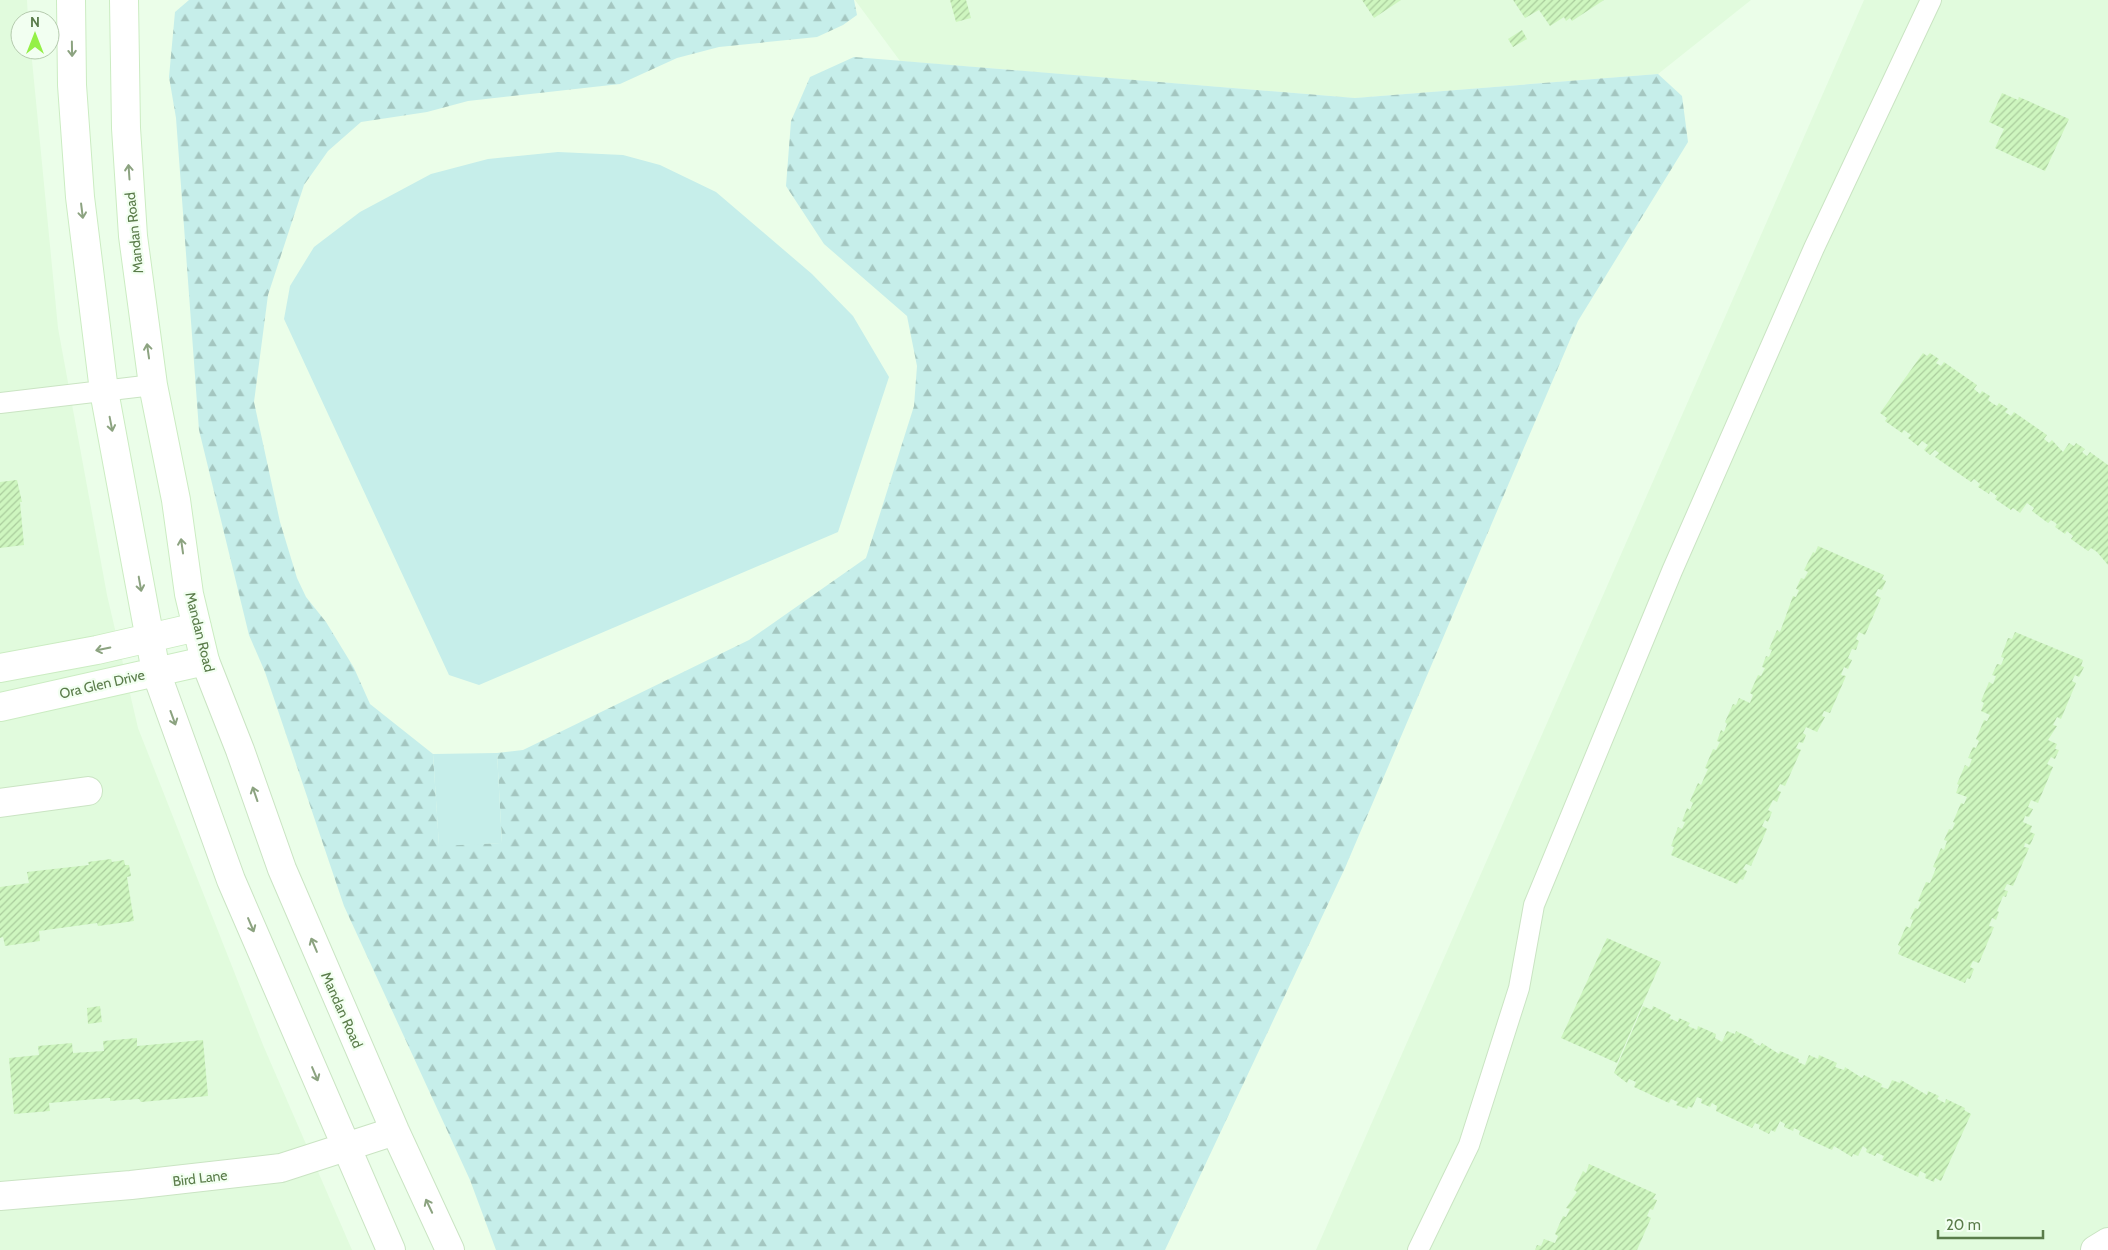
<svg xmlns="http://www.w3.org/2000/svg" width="2108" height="1250" font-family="Cabin,sans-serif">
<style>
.residential{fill:#e1fbdd}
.forest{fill:url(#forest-firs)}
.park{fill:#c6eeea}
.building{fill:url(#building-hatch)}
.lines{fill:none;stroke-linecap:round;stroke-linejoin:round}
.lane-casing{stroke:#cae4c3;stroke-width:22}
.street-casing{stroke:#cae4c3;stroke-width:30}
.secondary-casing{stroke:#cbecc2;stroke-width:30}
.lane{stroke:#fff;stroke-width:20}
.street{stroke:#fff;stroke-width:28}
.secondary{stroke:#fff;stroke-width:28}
.oneway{stroke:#8ca380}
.labels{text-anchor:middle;stroke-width:4.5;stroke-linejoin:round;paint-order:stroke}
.street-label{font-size:14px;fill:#5a7c4a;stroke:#f2fff1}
</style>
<defs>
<pattern id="forest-firs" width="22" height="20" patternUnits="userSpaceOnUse" patternTransform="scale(1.25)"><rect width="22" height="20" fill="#c6eeea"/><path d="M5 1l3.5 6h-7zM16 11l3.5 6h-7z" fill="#a4c6c0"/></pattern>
<pattern id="building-hatch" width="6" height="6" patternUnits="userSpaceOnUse" patternTransform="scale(1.25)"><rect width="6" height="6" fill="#cef6bf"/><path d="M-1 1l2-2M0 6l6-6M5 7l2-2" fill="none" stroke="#aacc9d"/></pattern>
</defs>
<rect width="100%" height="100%" fill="#ebfee9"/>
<!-- residential -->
<path class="residential" d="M0,0H27L28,20H20V50H31L58,328L107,595L138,728L263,1045L352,1250H0Z
M855,0H1751L1658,74L1355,98L900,61Z
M1864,0H2108V1250H1316Z"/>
<!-- forest -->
<path class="forest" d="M189,0H854L857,15L843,25L817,37L719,47L677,58L620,84L468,101L427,112L361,122L328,151L304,185L268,295L254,402L280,522L297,578L306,597L326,622L354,668L370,704L433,754L439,845L502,843L497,753L523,750L749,640L866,558L914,406L917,366L907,316L824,244L786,186L791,121L810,77L854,57L1355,98L1658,74L1682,96L1688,142L1578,321L1345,868L1165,1250H496L470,1180L344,906L265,672L249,635L199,430L176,118L169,77L175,12Z"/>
<!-- park -->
<path class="park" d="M558,152L623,155L660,165L716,192L812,274L853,316L889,377L838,532L479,685L449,675L284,319L290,286L314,247L360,212L431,174L488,159Z
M497,753L502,843L439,846L433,754Z"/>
<!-- building -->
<path class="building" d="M950,0H966L971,18L956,22Z
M1362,0H1401L1374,18Z
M1513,0H1604L1572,21L1570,18L1566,21L1564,17L1550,26L1539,10L1525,18Z
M1522,30L1527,39L1513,47L1508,39Z
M2002,93L2018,100L2019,97L2069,119L2045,171L1995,148L2004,129L1989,122Z
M1923,353L1927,356L1930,353L1939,359L1936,363L1941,366L1944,362L1977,385L1974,389L1980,394L1982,391L1990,396L1988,400L1992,403L1997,406L1999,403L2008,409L2005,412L2011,416L2014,412L2047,435L2044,439L2049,443L2052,440L2063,452L2069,443L2074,446L2076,443L2085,449L2082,452L2087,456L2090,452L2108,465V565L2097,552L2091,548L2088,551L2071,539L2073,536L2067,531L2065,534L2055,527L2057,524L2051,520L2048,523L2032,511L2034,508L2027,503L2020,513L2013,508L2011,510L1995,499L1997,496L1990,491L1989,494L1978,487L1980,484L1974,479L1971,482L1935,457L1939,453L1935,450L1930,455L1924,450L1928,445L1922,441L1918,446L1908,438L1911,435L1904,430L1902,433L1885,421L1887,418L1880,413Z
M17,480L22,502H20L24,545L0,548V482Z
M1818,546L1884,575L1882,579L1886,581L1882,590L1878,589L1875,595L1881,598L1865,635L1859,632L1856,639L1859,641L1856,650L1852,649L1848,658L1852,660L1848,669L1844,667L1841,675L1846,676L1830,713L1824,711L1822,716L1825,717L1817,732L1806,727L1803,733L1806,735L1803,743L1799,742L1796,748L1801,750L1785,786L1780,784L1777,790L1781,792L1777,802L1773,800L1768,810L1772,812L1768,822L1765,820L1762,826L1767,829L1751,866L1746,864L1743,869L1747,871L1743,880L1740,879L1737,884L1671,855L1674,847L1671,846L1678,827L1682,829L1685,822L1682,821L1687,808L1690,810L1693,803L1690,801L1698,783L1701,785L1704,778L1708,769L1705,768L1713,749L1716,750L1720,742L1717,741L1721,730L1724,732L1727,724L1725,722L1733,704L1736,705L1739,698L1750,703L1753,695L1750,693L1758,675L1761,676L1765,668L1762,667L1766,656L1769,657L1772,650L1769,649L1777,630L1780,632L1793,596L1796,597L1799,590L1796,589L1801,578L1804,579L1808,572L1804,570L1813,552L1815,553Z
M2015,632L2083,660L2081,666L2084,667L2079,677L2075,675L2072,681L2076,683L2061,719L2057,717L2053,725L2057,726L2048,740L2057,744L2055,749L2059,750L2055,759L2051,757L2047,764L2053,767L2038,803L2031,800L2028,807L2033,809L2029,817L2025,816L2023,822L2032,826L2030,832L2035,834L2030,845L2025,843L2024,847L2029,848L2013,886L2007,884L2004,890L2008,891L2006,897L2003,896L1997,911L1999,912L1996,920L1992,918L1989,926L1994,927L1979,963L1973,961L1970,967L1974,969L1970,979L1967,978L1965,983L1898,954L1901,947L1898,945L1906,926L1910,928L1913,920L1910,919L1915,908L1918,909L1921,902L1918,901L1926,882L1930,883L1936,868L1933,867L1941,848L1944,850L1947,841L1944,840L1949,829L1952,830L1955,823L1953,822L1961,803L1964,804L1967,797L1956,793L1959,785L1957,784L1965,765L1969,767L1972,759L1968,758L1973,747L1976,748L1979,741L1976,739L1984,720L1987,721L1990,715L1981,711L1984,703L1981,701L1989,682L1993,684L1996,676L1992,675L1997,664L2001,665L2004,658L2001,657L2008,638L2012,639Z
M111,859L112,862L124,860L125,865H129L131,876L127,877L134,921L98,926L97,923L39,931L40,941L5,946L3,937L0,938V887L29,883L27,872L89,865L88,862Z
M1607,938L1661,962L1617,1063L1561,1038Z
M100,1006L102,1022L88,1024L87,1008Z
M1643,1006L1652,1010L1653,1006L1671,1015L1669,1018L1678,1022L1679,1018L1690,1023L1688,1026L1697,1030L1698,1026L1716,1034L1715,1038L1722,1042L1727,1031L1735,1034L1736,1031L1754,1040L1753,1042L1760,1046L1762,1043L1779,1054L1780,1051L1799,1059L1798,1062L1805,1065L1809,1055L1818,1059L1819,1055L1837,1063L1835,1067L1844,1070L1845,1067L1862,1078L1864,1075L1882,1084L1881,1087L1888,1089L1892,1080L1900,1083L1901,1080L1927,1095L1928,1091L1939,1096L1937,1099L1945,1103L1946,1099L1965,1108L1964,1110L1971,1114L1941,1181L1935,1178L1934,1182L1925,1178L1926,1174L1920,1171L1918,1177L1882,1160L1884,1156L1877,1153L1875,1156L1866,1152L1867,1149L1863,1146L1858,1156L1853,1154L1852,1157L1834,1146L1832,1150L1799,1135L1800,1131L1794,1128L1793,1131L1784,1127L1785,1124L1780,1121L1775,1132L1771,1130L1769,1134L1759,1129L1760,1125L1755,1123L1752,1128L1716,1111L1717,1106L1712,1103L1710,1107L1701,1103L1702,1099L1697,1097L1692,1108L1688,1106L1687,1109L1676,1105L1678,1102L1671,1099L1669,1103L1634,1087L1636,1082L1629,1079L1627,1083L1614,1073Z
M137,1038V1046L203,1040L208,1096L141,1102L139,1099L110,1101V1098H108L49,1103L50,1111L14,1114L9,1058L39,1055L38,1046L72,1043L73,1053L104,1051L103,1041Z
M1589,1164L1656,1194L1653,1199L1657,1200L1653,1210L1650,1209L1647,1216L1651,1218L1637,1250H1535L1537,1245L1541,1246L1544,1239L1555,1243L1558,1236L1555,1234L1563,1216L1566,1217L1570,1209L1566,1208L1577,1192L1574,1190L1583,1171L1586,1173Z"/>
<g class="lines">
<defs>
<path id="lane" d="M0,403L153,385
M1418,1250L1469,1145L1519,988L1534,905L1672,571L1814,248L1931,0"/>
<path id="street" d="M205,661L240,750L282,869L395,1131L450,1250
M156,672L231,880L391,1250
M0,803L88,791
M0,1196L131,1185L281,1168L395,1131
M2095,1250L2108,1242"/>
<path id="secondary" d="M71,0L72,85L80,197L104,391L156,672
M0,668L97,650L197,627
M0,707L205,661L189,594L176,500L153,385L133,236L126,128L124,0"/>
</defs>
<!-- lane casing -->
<use href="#lane" class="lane-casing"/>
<!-- street casing -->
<use href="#street" class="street-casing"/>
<!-- secondary casing -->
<use href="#secondary" class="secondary-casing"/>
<!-- lane -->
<use href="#lane" class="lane"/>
<!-- street -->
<use href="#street" class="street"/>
<!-- secondary -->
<use href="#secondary" class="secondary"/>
</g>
<!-- one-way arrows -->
<defs><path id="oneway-shaft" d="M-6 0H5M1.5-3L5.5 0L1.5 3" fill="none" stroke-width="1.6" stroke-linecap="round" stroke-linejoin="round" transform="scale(1.25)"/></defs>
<g class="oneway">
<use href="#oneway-shaft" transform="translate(72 49) rotate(89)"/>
<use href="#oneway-shaft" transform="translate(129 172) rotate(-94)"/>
<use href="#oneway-shaft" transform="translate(82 211) rotate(83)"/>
<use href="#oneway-shaft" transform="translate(148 351) rotate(-98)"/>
<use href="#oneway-shaft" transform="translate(111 424) rotate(79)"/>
<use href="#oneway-shaft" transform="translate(182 546) rotate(-98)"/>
<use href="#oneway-shaft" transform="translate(140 584) rotate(80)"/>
<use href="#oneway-shaft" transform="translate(103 649) rotate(168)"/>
<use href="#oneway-shaft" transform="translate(173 718) rotate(70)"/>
<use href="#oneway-shaft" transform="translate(255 794) rotate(-109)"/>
<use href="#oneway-shaft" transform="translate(251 925) rotate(67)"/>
<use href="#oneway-shaft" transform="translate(314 945) rotate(-113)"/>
<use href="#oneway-shaft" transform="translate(315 1074) rotate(67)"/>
<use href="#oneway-shaft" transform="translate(429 1206) rotate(-115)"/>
</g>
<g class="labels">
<!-- street labels -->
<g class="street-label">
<text transform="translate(134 233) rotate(-96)" y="5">Mandan Road</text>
<text transform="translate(200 632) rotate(76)" y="5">Mandan Road</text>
<text transform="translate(102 684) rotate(-13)" y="5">Ora Glen Drive</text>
<text transform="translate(342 1010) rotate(66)" y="5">Mandan Road</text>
<text transform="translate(200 1178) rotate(-7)" y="5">Bird Lane</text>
</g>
</g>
<!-- north arrow -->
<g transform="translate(35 35)"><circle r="24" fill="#f2fff1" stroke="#b5cbae"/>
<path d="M0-4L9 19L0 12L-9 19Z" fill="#94f046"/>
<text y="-8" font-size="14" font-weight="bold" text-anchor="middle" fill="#5a7c4a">N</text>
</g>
<!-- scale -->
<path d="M1938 1230v8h105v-8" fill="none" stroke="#5a7c4a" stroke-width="2.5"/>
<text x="1946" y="1230" font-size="15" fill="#5a7c4a" stroke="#f2fff1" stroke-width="4" paint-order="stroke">20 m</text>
</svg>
